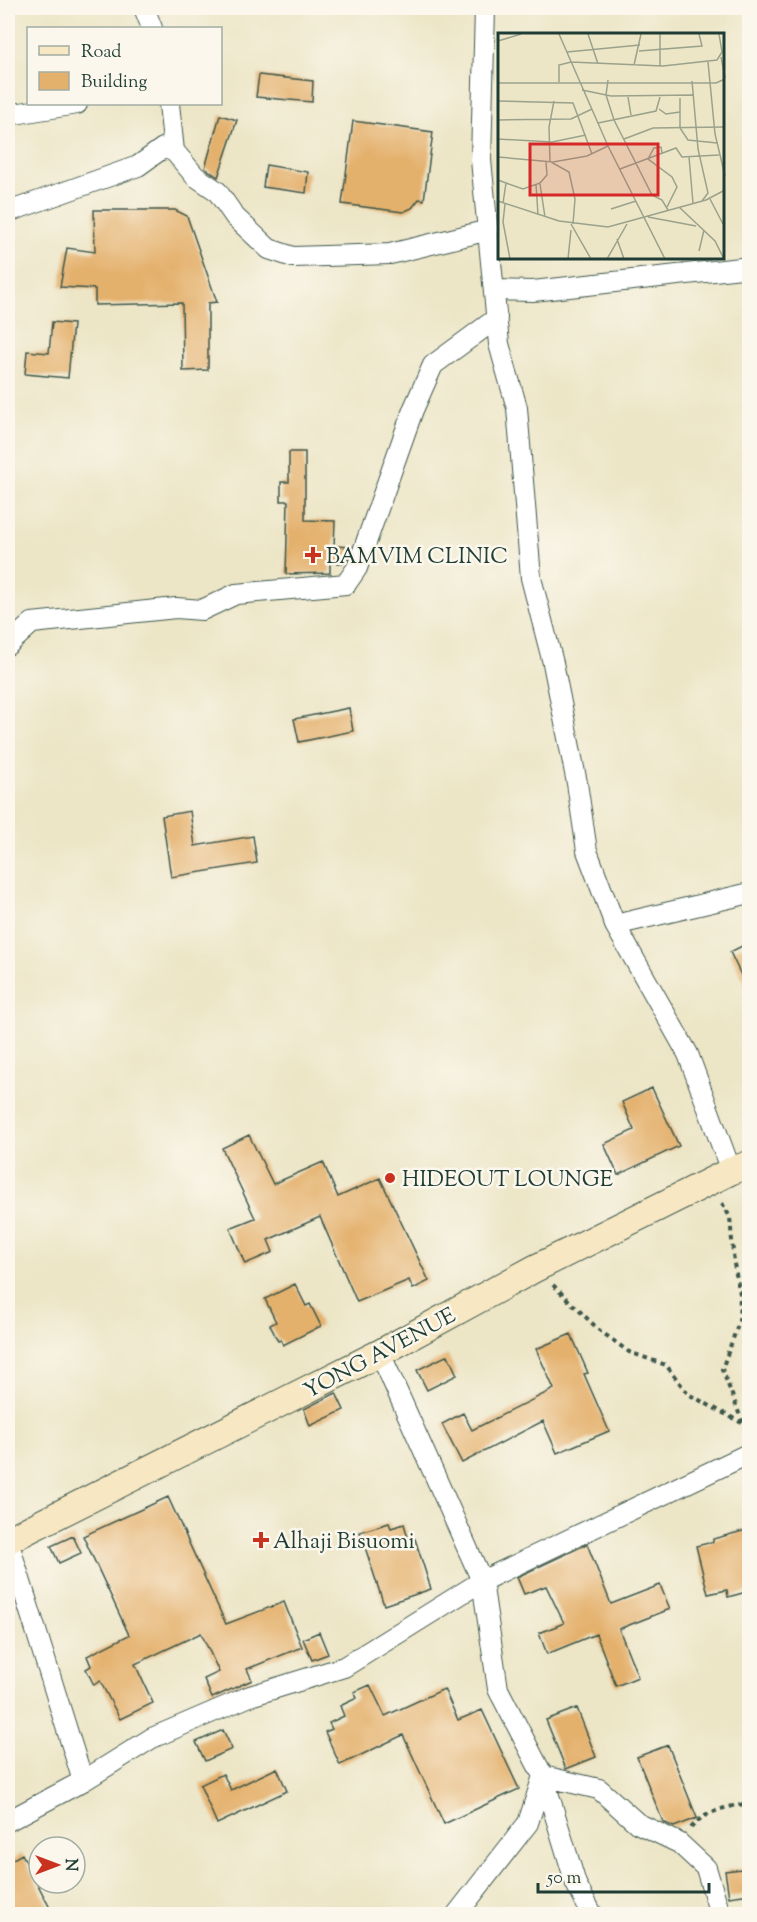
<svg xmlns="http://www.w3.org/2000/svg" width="757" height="1922" font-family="'Sorts Mill Goudy',serif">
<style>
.building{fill:#e4b16d}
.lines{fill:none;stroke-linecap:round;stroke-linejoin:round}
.street-casing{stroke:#3e564a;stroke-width:22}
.secondary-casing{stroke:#3e564a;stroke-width:29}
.path{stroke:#3e564a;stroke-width:4;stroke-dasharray:4.5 4.5;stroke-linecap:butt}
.street{stroke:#fff;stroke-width:20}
.secondary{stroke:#f7e8c3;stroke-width:27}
.poi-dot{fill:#c8321e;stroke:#fbf7ec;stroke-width:2}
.labels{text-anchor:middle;stroke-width:5;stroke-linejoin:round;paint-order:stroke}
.poi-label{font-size:22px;fill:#1f3d34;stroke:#fbf7ec;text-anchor:start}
.street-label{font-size:22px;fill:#1f3d34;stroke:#fbf7ec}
.inset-road{fill:none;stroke:#9aa28c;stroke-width:1.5}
.view{fill:#d62828;fill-opacity:0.15;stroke:#d62828;stroke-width:3}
.inset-edge{fill:none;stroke:#1f3d34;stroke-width:3}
</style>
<rect width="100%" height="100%" fill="#fbf7ec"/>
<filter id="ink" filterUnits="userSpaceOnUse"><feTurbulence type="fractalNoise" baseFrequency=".0167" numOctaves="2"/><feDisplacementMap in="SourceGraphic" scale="12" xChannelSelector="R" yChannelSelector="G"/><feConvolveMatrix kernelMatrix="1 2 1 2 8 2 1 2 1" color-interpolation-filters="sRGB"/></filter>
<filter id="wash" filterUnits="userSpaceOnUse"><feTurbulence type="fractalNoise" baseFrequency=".008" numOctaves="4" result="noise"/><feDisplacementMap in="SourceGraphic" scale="24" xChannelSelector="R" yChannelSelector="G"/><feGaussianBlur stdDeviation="1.35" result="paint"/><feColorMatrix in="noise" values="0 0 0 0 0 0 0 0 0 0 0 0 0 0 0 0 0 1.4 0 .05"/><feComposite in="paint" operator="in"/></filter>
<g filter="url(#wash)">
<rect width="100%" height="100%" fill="#ece5c6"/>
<g id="blocks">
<!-- building -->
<path class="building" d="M259,75L313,81L312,102L256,97Z
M220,115L237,120L218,177L205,168Z
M353,121L433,132L424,200L419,199L412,208L403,212L342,204Z
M266,165L308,172L306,193L263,187Z
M94,210H175L187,216L217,302L208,303V370L183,371L182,303L95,305V289L60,287L67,248L95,252Z
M52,322L73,324L68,378L25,374L27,351L49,353Z
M289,452H305V520L335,521L334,546L352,547L346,563H330V573L286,574L288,501H281V482H289Z
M349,708L353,731L299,742L294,719Z
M190,811L195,846L253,836L257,863L171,877L162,816Z
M750,942V994L730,952Z
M652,1088L679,1146L618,1175L604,1144L634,1130L622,1102Z
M249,1135L273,1184L323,1162L338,1197L380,1178L429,1281L413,1289L409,1280L357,1302L320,1217L268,1240L273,1252L245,1264L230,1228L255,1218L222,1148Z
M295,1284L306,1306L310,1304L321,1326L283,1345L281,1340L278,1341L270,1325L276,1322L265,1299Z
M571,1334L588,1373L584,1374L609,1431L557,1453L543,1421L462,1463L442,1424L463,1413L472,1430L554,1389L536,1349Z
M448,1355L457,1375L427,1390L417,1370Z
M336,1393L344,1410L310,1426L304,1409Z
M168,1497L226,1624L284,1602L302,1647L247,1669L252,1680L212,1698L204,1679L219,1672L201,1633L135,1664L153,1703L120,1719L100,1681L94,1685L86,1669L91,1666L87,1656L129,1635L83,1536Z
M389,1523L391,1528L404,1524L409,1541L415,1539L431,1589L384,1605L360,1532Z
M750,1529V1591L728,1597L727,1590L708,1594L696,1546L713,1542V1539Z
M73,1536L81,1553L59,1563L51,1546Z
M587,1544L611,1604L660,1585L670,1609L619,1629L638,1677L616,1686L596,1634L547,1654L539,1633L564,1623L546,1586L524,1594L517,1577Z
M319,1632L328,1654L312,1660L303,1639Z
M370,1685L385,1716L444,1689L458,1720L482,1710L519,1789L444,1824L403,1735L340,1765L325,1732L332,1729L329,1723L344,1716L340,1706L357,1698L354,1692Z
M577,1708L596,1757L566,1769L546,1720Z
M223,1730L232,1749L205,1761L196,1742Z
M668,1745L697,1818L674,1827L663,1822L637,1757Z
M277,1768L287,1791L217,1824L200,1785L223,1774L231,1790Z
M22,1854L53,1914H8V1862Z
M750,1868V1894L729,1897L725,1871Z"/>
</g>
</g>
<g filter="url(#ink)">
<use href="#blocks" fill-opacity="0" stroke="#3e564a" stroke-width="1.5"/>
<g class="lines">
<defs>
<path id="street" d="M144,8L152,28
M485,8L481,160L499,344L517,408L531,578L553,663L577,783L587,851L615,925L688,1054L731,1171
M169,104L174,151L195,176L217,191L235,217L269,249L293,257L390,254L489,230
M8,115L77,104
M8,212L138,166L163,148L174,151
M496,290L533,291L750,267
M8,645L32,623L176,608L202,610L236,594L346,584L357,568L413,410L433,365L497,318
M615,925L750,893
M380,1353L482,1581L498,1689L543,1776L576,1884L592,1914
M8,1541L83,1781
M8,1821L83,1781L152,1738L250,1696L344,1667L482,1581L750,1453
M457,1914L528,1823L543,1776L599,1789L637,1823L679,1843L706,1868L720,1914"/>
<path id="secondary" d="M8,1540L380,1353L534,1269L731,1171L750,1164"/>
</defs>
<!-- street casing -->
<use href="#street" class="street-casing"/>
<!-- secondary casing -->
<use href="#secondary" class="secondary-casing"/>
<!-- path -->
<path class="path" d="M722,1203L730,1217L734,1264L740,1294L739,1322L722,1369L747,1434
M553,1285L599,1330L629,1352L666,1365L688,1394L742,1423
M691,1828C706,1810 727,1807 750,1803"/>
<!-- street -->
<use href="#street" class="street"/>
<!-- secondary -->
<use href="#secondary" class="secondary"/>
</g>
</g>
<!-- markers -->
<g class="poi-dot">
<path d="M310 546h6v6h6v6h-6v6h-6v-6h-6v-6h6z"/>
<circle cx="390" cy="1178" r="6"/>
<path d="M258 1531h6v6h6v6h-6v6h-6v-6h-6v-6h6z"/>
</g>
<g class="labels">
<!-- poi labels -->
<g class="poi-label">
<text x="326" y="563">BAMVIM CLINIC</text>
<text x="402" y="1186">HIDEOUT LOUNGE</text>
<text x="273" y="1548">Alhaji Bisuomi</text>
</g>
<!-- street labels -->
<g class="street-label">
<text transform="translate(379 1352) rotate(-28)" y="8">YONG AVENUE</text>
</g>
</g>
<!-- overview -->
<g transform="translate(498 33)">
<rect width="226" height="226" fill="#ece5c6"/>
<path class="inset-road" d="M61,1L110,113L167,226M90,1L100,31M162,1V33M0,8L23,1M141,18L204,13L201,1M69,19L142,12M223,24L227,45M210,29L217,101L227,143M136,32L143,1M110,47L108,62L116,87L154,162L164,167L170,177M194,48L200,116L210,160L204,168M61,49V32L73,29L165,33L219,27L224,19L221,1M0,50H218L227,46M84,57L113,63L196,62M130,64L133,82M182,65V95L190,107L219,110M0,68L75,70L94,121M161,76L168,81L182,79M0,87L73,86L94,76M100,90L158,78L162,64M0,106L54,109L88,102M126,106L155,95L227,94M164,120L163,114L156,115L150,126L174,144L179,154L169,174M0,124L55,129L89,123L110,113M191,124L195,170M52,129L51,94L56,68M53,129L71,139L77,166L75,191M122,136L178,115L184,124L221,122M0,147L8,150L5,170M8,150L25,156L42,150L49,142L48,129M38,151L40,182M42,151L47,184M212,166L225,191M0,168L61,188L110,194L208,167L227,157M7,171L5,189L12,226M181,174L217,208L226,226M113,176L138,168M150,184L198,193M73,191L93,226M119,206L126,226M201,218L206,197M70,226L73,197M109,226L129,191"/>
<path class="view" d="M32,111H160V162H32Z"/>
<rect width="226" height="226" class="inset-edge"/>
</g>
<!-- margin -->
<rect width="757" height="1922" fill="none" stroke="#fbf7ec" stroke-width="30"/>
<!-- legend -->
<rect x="27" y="27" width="195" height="78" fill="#fbf7ec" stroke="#a3ada2" stroke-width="1.5"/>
<rect x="39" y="46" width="30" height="9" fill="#f7e8c3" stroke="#a3ada2" stroke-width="1.5"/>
<text x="81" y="57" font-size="18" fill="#1f3d34">Road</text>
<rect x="39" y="72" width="30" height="18" fill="#e4b16d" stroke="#a3ada2" stroke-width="1.5"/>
<text x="81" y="87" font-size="18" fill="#1f3d34">Building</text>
<!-- north arrow -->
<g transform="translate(57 1865) rotate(90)"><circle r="28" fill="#fbf7ec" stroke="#a3ada2" stroke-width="1.5"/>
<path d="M0-4.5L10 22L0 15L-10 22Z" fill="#c8321e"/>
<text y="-9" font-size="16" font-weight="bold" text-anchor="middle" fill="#1f3d34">N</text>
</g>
<!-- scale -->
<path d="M538 1883v9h171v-9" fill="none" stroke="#1f3d34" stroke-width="3"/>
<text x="547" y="1883" font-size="18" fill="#1f3d34" stroke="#fbf7ec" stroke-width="4.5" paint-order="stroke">50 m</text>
</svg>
